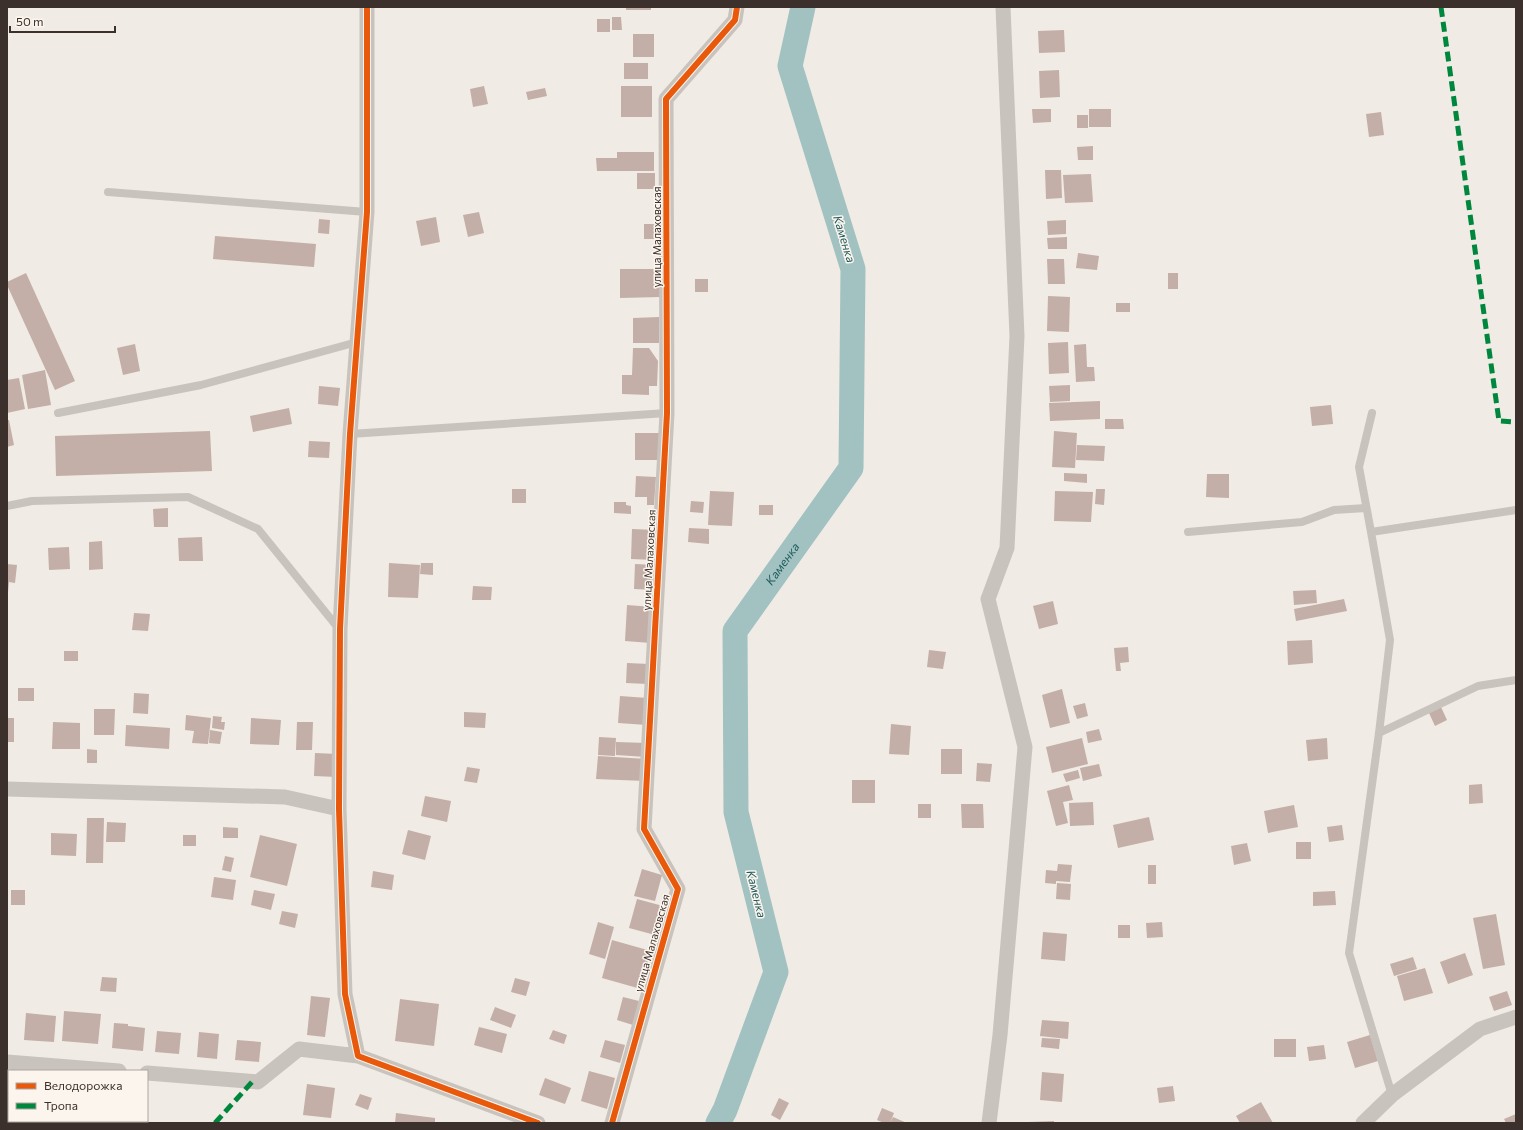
<svg xmlns="http://www.w3.org/2000/svg" width="1523" height="1130" font-family="Commissioner,sans-serif">
<style>
.lines{fill:none;stroke-linecap:round;stroke-linejoin:round}
.river{stroke:#a1c2c1;stroke-width:25}
.building{fill:#c3afa7}
.lane{stroke:#c9c3be;stroke-width:8}
.street{stroke:#c9c3be;stroke-width:15}
.quiet{stroke:#00873e;stroke-width:5;stroke-dasharray:10 5;stroke-linecap:butt}
.cycleway-casing{stroke:#fbf5ee;stroke-width:8}
.cycleway{stroke:#e8590c;stroke-width:6}
.labels{text-anchor:middle;stroke-width:3;stroke-linejoin:round;paint-order:stroke}
.street-label{font-size:11px;fill:#3b302b;stroke:#fbf5ee}
.water-label{font-size:12px;font-style:italic;fill:#1f5a5e;stroke:#fbf5ee}
</style>
<rect width="100%" height="100%" fill="#f0ebe5"/>
<g class="lines">
<!-- river -->
<path class="river" id="s1" d="M718,1123L725,1110L776,972L736,812L735,631L851,468L853,269L790,66L803,7"/>
</g>
<!-- building -->
<path class="building" d="M626,7H651V10H626Z
M612,17H621L622,30H612Z
M597,19H610V32H597Z
M1064,30L1065,52L1039,53L1038,31Z
M633,34H654V57H633Z
M624,63H648V79H624Z
M1059,70L1060,97L1040,98L1039,71Z
M484,86L488,104L473,107L470,89Z
M621,86H652V117H621Z
M545,88L547,96L528,100L526,92Z
M1032,109H1051V122L1033,123Z
M1089,109H1111V127H1089Z
M1381,112L1384,135L1369,137L1366,114Z
M1077,115H1088V128H1077Z
M1093,146V160H1078L1077,147Z
M617,152H654V171H597L596,158H617Z
M1045,170H1061L1062,198L1046,199Z
M637,173H655V189H637Z
M1091,174L1093,202L1065,203L1063,175Z
M479,212L484,233L468,237L463,215Z
M436,217L440,242L421,246L416,221Z
M319,219L330,220L329,234L318,233Z
M1066,220V234L1048,235L1047,221Z
M644,224H660V239H644Z
M215,236L316,244L314,267L213,259Z
M1067,237V249H1048L1047,238Z
M1078,253L1099,256L1097,270L1076,268Z
M1047,259H1064L1065,284H1048Z
M620,269H660V297L620,298Z
M26,273L75,381L55,390L7,285V282Z
M1168,273H1178V289H1168Z
M695,279H708V292H695Z
M1048,296L1070,297L1069,332L1047,331Z
M1116,303H1130V312H1116Z
M659,317V343H633V318Z
M1068,342L1069,373L1049,374L1048,343Z
M135,344L140,371L123,375L117,348Z
M1086,344L1087,367H1094L1095,381L1076,382L1074,345Z
M633,348H649L658,361L657,386H649V395L622,394V375H632Z
M45,370L51,405L28,409L22,375Z
M19,378L25,409L7,413V380Z
M1070,385V401L1050,402L1049,386Z
M319,386L340,388L338,406L318,404Z
M1100,401V419L1050,421L1049,403Z
M1331,405L1333,424L1312,426L1310,407Z
M289,408L292,424L253,432L250,416Z
M1105,419H1123L1124,429H1105Z
M7,420H9L14,445L7,447Z
M210,431L212,471L56,476L55,436Z
M1054,431L1077,433L1075,468L1052,467Z
M635,433H660V460H635Z
M309,441L330,442L329,458L308,457Z
M1077,445L1105,446L1104,461L1076,460Z
M1064,473L1087,474V483L1064,481Z
M1207,474H1229V498L1206,497Z
M636,476L656,477L654,505H647V497H635Z
M512,489H526V503H512Z
M1096,489H1105L1104,505L1095,504Z
M710,491L734,492L732,526L708,525Z
M1055,491L1093,492L1091,522L1054,521Z
M691,501L704,502L703,513L690,512Z
M614,502H626V505L631,506V514L614,513Z
M759,505H773V515H759Z
M168,508V527H154L153,509Z
M689,528L709,529V544L688,542Z
M632,529L656,530L655,560L631,559Z
M202,537L203,561H179L178,538Z
M102,541L103,569L89,570V542Z
M69,547L70,569L49,570L48,548Z
M389,563L420,565L418,598L388,597Z
M421,563H433V575L420,574Z
M7,564L17,565L15,583L9,582L8,592Z
M635,564L656,565L655,590L634,589Z
M473,586L492,587L491,600H472Z
M1316,590L1317,603L1294,605L1293,591Z
M1344,599L1347,611L1296,621L1294,609Z
M1053,601L1058,624L1039,629L1033,606Z
M627,605L653,607L651,643L625,641Z
M134,613L150,614L148,631L132,630Z
M1312,640L1313,663L1288,665L1287,641Z
M1128,647L1129,662L1120,663L1121,671H1116L1114,648Z
M929,650L946,652L943,669L927,667Z
M64,651H78V661H64Z
M627,663L649,664L648,684L626,683Z
M18,688H34V701H18Z
M1062,689L1070,723L1050,728L1042,695Z
M134,693L149,694L148,714L133,713Z
M620,696L648,698L647,725L618,723Z
M1085,703L1088,716L1077,719L1073,706Z
M1441,707L1447,720L1435,726L1429,713Z
M94,709H115L114,735H94Z
M464,712L486,713L485,728L464,727Z
M186,715L211,718L208,744L192,743L194,731L185,730Z
M213,716L222,717L221,722H225L224,730L212,728Z
M7,718H14V742H7Z
M251,718L281,720L279,745L250,744Z
M53,722L80,723V749H52Z
M297,722H313L312,750H296Z
M891,724L911,726L909,755L889,754Z
M126,725L170,728L169,749L125,746Z
M1099,729L1102,740L1088,743L1086,732Z
M210,730L222,732L220,744L209,743Z
M599,737L616,738L615,756L598,755Z
M1082,738L1088,764L1052,773L1046,747Z
M1327,738L1328,759L1308,761L1306,740Z
M616,742L647,743L646,757L616,755Z
M87,749L97,750V763H87Z
M941,749H962V774H941Z
M315,753L338,754L337,777L314,776Z
M598,756L647,759L645,781L596,779Z
M977,763L992,764L990,782L976,781Z
M1099,764L1102,776L1083,781L1080,768Z
M467,767L480,769L477,783L464,781Z
M1078,770L1080,778L1066,782L1063,774Z
M852,780H875V803H852Z
M1482,784L1483,803L1469,804V785Z
M1069,785L1073,800L1063,802L1068,823L1056,826L1047,791Z
M425,796L451,801L447,822L421,816Z
M1093,802L1094,825L1070,826L1069,803Z
M918,804H931V818H918Z
M961,804H983L984,828H962Z
M1294,805L1298,827L1268,833L1264,811Z
M1149,817L1154,840L1118,848L1113,825Z
M87,818H104L103,863H86Z
M107,822L126,823L125,842H106Z
M1342,825L1344,840L1329,842L1327,827Z
M223,827L238,828V838H223Z
M408,830L431,836L425,860L402,854Z
M51,833L77,834L76,856L51,855Z
M183,835H196V846H183Z
M260,835L297,844L287,886L250,877Z
M1296,842H1311V859H1296Z
M1247,843L1251,861L1234,865L1231,846Z
M225,856L234,858L231,872L222,870Z
M1058,864L1072,865L1070,882L1056,881V884L1045,883L1046,870L1057,871Z
M1148,865H1156V884H1148Z
M642,869L662,875L655,901L634,896Z
M373,871L394,875L392,890L371,887Z
M214,877L236,880L233,900L211,897Z
M1057,883L1071,884L1070,900L1056,899Z
M11,890H25V905H11Z
M254,890L275,894L271,910L251,905Z
M1335,891L1336,905L1313,906V892Z
M637,899L663,906L655,935L629,928Z
M282,911L298,914L295,928L279,924Z
M1496,914L1505,965L1483,969L1473,918Z
M598,922L614,927L605,959L589,954Z
M1162,922L1163,937L1147,938L1146,923Z
M1118,925H1130V938H1118Z
M1043,932L1067,934L1065,961L1041,959Z
M612,940L651,951L641,989L602,978Z
M1465,953L1473,975L1448,984L1440,962Z
M1413,957L1417,969L1394,976L1390,964Z
M1425,968L1433,993L1404,1001L1397,976Z
M102,977L117,978L116,992L100,991Z
M515,978L530,982L526,996L511,992Z
M1507,991L1512,1005L1494,1011L1489,997Z
M311,996L330,998L325,1037L307,1035Z
M623,997L639,1001L633,1025L617,1020Z
M400,999L439,1004L434,1046L395,1041Z
M495,1007L516,1015L511,1028L490,1020Z
M64,1011L101,1014L98,1044L62,1041Z
M26,1013L56,1016L54,1042L24,1040Z
M1042,1020L1069,1022L1068,1039L1040,1036Z
M114,1023L128,1024V1026L145,1028L143,1051L112,1048Z
M479,1027L507,1034L502,1053L474,1045Z
M553,1030L567,1035L564,1044L549,1039Z
M157,1031L181,1033L179,1054L155,1052Z
M199,1032L219,1034L217,1059L197,1057Z
M1370,1035L1378,1061L1355,1068L1347,1042Z
M1042,1038L1060,1039L1059,1049L1041,1047Z
M1274,1039H1296V1057H1274Z
M237,1040L261,1042L259,1062L235,1060Z
M605,1040L625,1045L620,1063L600,1057Z
M1324,1045L1326,1059L1309,1061L1307,1047Z
M589,1071L615,1078L607,1109L581,1101Z
M1042,1072L1064,1074L1062,1102L1040,1100Z
M545,1078L571,1088L565,1104L539,1095Z
M307,1084L335,1088L331,1118L303,1115Z
M1173,1086L1175,1101L1159,1103L1157,1088Z
M360,1094L372,1098L368,1110L355,1105Z
M779,1098L789,1103L780,1120L771,1115Z
M1261,1102L1273,1123H1240L1236,1116Z
M882,1108L894,1113L890,1123H884L877,1120Z
M396,1113L435,1118V1123H395Z
M1516,1114V1123H1506L1504,1119Z
M893,1117L907,1123H890Z
M1054,1121V1123H1028V1122Z"/>
<g class="lines">
<!-- lane -->
<path class="lane" d="M108,192L367,212
M58,413L201,385L357,342
M350,434L667,413
M7,506L32,501L188,497L258,529L339,629
M1188,532L1302,522L1334,510L1366,508
M1371,532L1359,467L1372,413
M1379,733L1478,686L1516,680
M1392,1095L1349,953L1379,733L1390,640L1371,532L1516,510"/>
<!-- street -->
<path class="street" d="M367,7V212L350,434L340,629L339,809L345,994L358,1056L538,1123
M7,789L285,797L339,809
M7,1062L119,1071
M147,1073L258,1082L299,1049L358,1056
M612,1123L678,889L644,829L667,413L666,99L735,20L737,7
M989,1123L1000,1035L1025,747L988,599L1007,548L1017,336L1003,7
M1363,1123L1392,1095L1480,1029L1516,1017"/>
<!-- quiet -->
<path class="quiet" d="M1441,7L1499,421L1516,422
M215,1123L252,1082"/>
<defs>
<path id="cycleway" d="M367,7V212L350,434L340,629L339,809L345,994L358,1056L538,1123
M612,1123L678,889L644,829L667,413L666,99L735,20L737,7"/>
</defs>
<!-- cycleway casing -->
<use href="#cycleway" class="cycleway-casing"/>
<!-- cycleway -->
<use href="#cycleway" class="cycleway"/>
</g>
<g class="labels">
<!-- street labels -->
<g class="street-label">
<text transform="translate(657 237) rotate(-90)" y="4">улица Малаховская</text>
<text transform="translate(649 560) rotate(-87)" y="4">улица Малаховская</text>
<text transform="translate(652 943) rotate(-74)" y="4">улица Малаховская</text>
</g>
<!-- water labels -->
<g class="water-label">
<text transform="translate(844 239) rotate(73)" y="4">Каменка</text>
<text dy="4" stroke="none"><textPath href="#s1" startOffset="590">Каменка</textPath></text>
<text transform="translate(756 894) rotate(76)" y="4">Каменка</text>
</g>
</g>
<!-- border -->
<rect width="1523" height="1130" fill="none" stroke="#3b302b" stroke-width="16"/>
<!-- legend -->
<rect x="8" y="1070" width="140" height="52" fill="#fbf5ee" stroke="#aea6a0"/>
<rect x="16" y="1083" width="20" height="6" fill="#e8590c" stroke="#aea6a0"/>
<text x="44" y="1090" font-size="12" fill="#3b302b">Велодорожка</text>
<rect x="16" y="1103" width="20" height="6" fill="#00873e" stroke="#aea6a0"/>
<text x="44" y="1110" font-size="12" fill="#3b302b">Тропа</text>
<!-- scale -->
<path d="M10 26v6h105v-6" fill="none" stroke="#3b302b" stroke-width="2"/>
<text x="16" y="26" font-size="12" fill="#3b302b" stroke="#fbf5ee" stroke-width="3" paint-order="stroke">50 m</text>
</svg>
